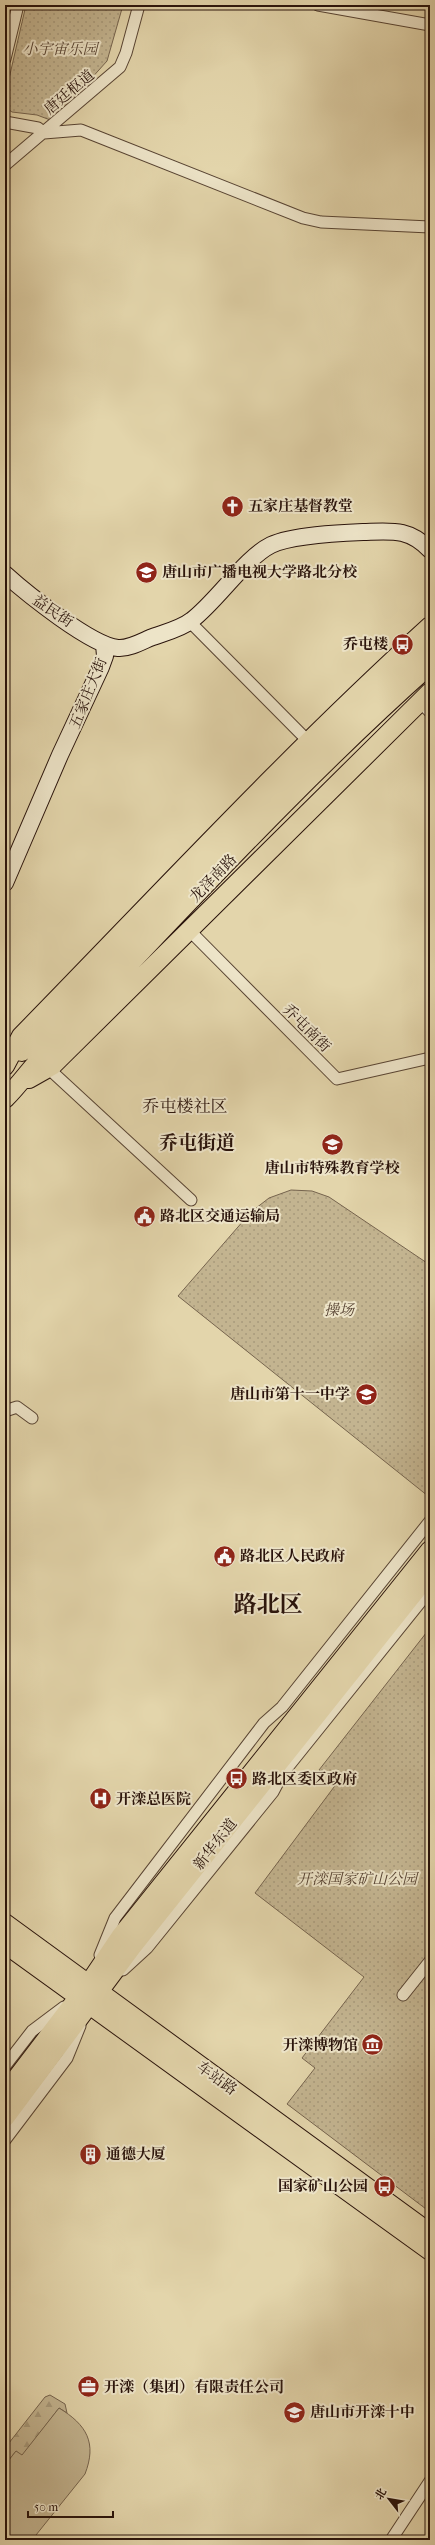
<svg xmlns="http://www.w3.org/2000/svg" width="435" height="2545" font-family="'IM FELL French Canon','Noto Serif SC',serif">
<style>
.forest{fill:url(#forest-firs);stroke:#76644e}
.park{fill:url(#park-dots);stroke:#76644e}
.garden{fill:#c3b490;stroke:#76644e}
.lines{fill:none;stroke-linecap:round;stroke-linejoin:round}
.street-casing{stroke:#584433;stroke-width:13}
.secondary-casing{stroke:#29130b;stroke-width:18}
.primary-casing{stroke:#29130b;stroke-width:20}
.street{stroke:#ede4c8;stroke-width:11}
.secondary{stroke:#ede4c8;stroke-width:16}
.primary{stroke:#e3d5ab;stroke-width:18}
.labels{text-anchor:middle;stroke-width:4;stroke-linejoin:round;paint-order:stroke}
.park-label{font-size:15px;font-style:italic;fill:#574333;stroke:#ede4c8}
.street-label{font-size:15px;fill:#29130b;stroke:#ede4c8}
.poi-label{font-size:15px;font-weight:bold;fill:#29130b;stroke:#ede4c8;text-anchor:start}
.quarter-label{font-size:17px;fill:#29130b;stroke:#ede4c8}
.district-label{font-size:19px;font-weight:bold;fill:#29130b;stroke:#ede4c8}
.town-label{font-size:23px;font-weight:bold;fill:#29130b;stroke:#ede4c8}
</style>
<defs>
<pattern id="forest-firs" width="22" height="20" patternUnits="userSpaceOnUse"><rect width="22" height="20" fill="#c3b490"/><path d="M5 1l3.5 6h-7zM16 11l3.5 6h-7z" fill="#a89a7b"/></pattern>
<pattern id="park-dots" width="8" height="8" patternUnits="userSpaceOnUse"><rect width="8" height="8" fill="#c3b490"/><path d="M2 2h.1M6 6h.1" fill="none" stroke="#a89a7b" stroke-width="1.8" stroke-linecap="round"/></pattern>
</defs>
<rect width="100%" height="100%" fill="#e3d5ab"/>
<filter id="stains"><feTurbulence type="fractalNoise" baseFrequency=".005" numOctaves="4"/><feColorMatrix values="0 0 0 0 .2 0 0 0 0 .09 0 0 0 0 .02 0 0 0 .5 -.17"/></filter>
<radialGradient id="worn" r=".72"><stop offset=".6" stop-color="#630" stop-opacity="0"/><stop offset="1" stop-color="#630" stop-opacity=".3"/></radialGradient>
<!-- forest -->
<path class="forest" d="M50,2395L65,2404L67,2413L59,2408L22,2456L16,2451L5,2465V2448L45,2397Z"/>
<!-- park -->
<path class="park" d="M26,5H123L107,61L53,121L37,115L12,112L5,107V96Z
M291,1190L312,1191L329,1197L430,1265V1493L428,1496L178,1296L251,1212L269,1198Z
M430,1628V2212L287,2104L315,2068L302,2058L364,1977L255,1893L337,1783L319,1770Z"/>
<!-- garden -->
<path class="garden" d="M59,2408C87,2425 97,2443 85,2474L32,2540H10L5,2536V2465L16,2451L22,2455Z"/>
<g class="lines">
<defs>
<path id="street" d="M318,5L430,25
M5,59L18,5
M5,122L38,128L44,133L81,130L303,218L321,222L430,227
M5,165L120,67L126,53L139,5
M190,622L309,742
M419,701L430,712
M190,931L337,1079L430,1058
M48,1068L191,1200
M5,1411L17,1407L32,1418
M100,1955L115,1918L264,1723L282,1707L430,1521
M123,1970L147,1948L273,1792L283,1773L430,1590
M403,1995L430,1961
M5,2066L32,2031L64,2007
M5,2140L67,2058L80,2026
M391,2540L430,2481"/>
<path id="secondary" d="M5,574C26,593 92,646 118,648C128,649 141,642 150,638C163,633 181,629 192,620C217,601 245,558 271,545C292,535 339,533 363,532C392,531 409,528 430,550
M5,883L60,755L101,667L105,656L104,644"/>
<path id="primary" d="M22,1052L318,751L430,647
M5,1066L21,1036C155,899 288,755 430,626
M29,1079L52,1066L430,692
M5,1099C22,1082 36,1061 53,1044C177,916 297,783 430,665
M5,1923L430,2233
M5,1944L430,2251
M5,2093L89,1983L120,1937L430,1550
M5,2118L133,1946L430,1573"/>
</defs>
<!-- street casing -->
<use href="#street" class="street-casing"/>
<!-- secondary casing -->
<use href="#secondary" class="secondary-casing"/>
<!-- primary casing -->
<use href="#primary" class="primary-casing"/>
<!-- street -->
<use href="#street" class="street"/>
<!-- secondary -->
<use href="#secondary" class="secondary"/>
<!-- primary -->
<use href="#primary" class="primary"/>
</g>
<!-- icons -->
<defs>
<symbol id="church-disc" viewBox="-11 -11 22 22"><circle r="9.5" fill="#8f2418" stroke="#ede4c8"/><path d="M-1.2-6h2.4v3.5h3.3v2.4h-3.3V6h-2.4V-.1h-3.3v-2.4h3.3Z" fill="#fff"/></symbol>
<symbol id="university-disc" viewBox="-11 -11 22 22"><circle r="9.5" fill="#8f2418" stroke="#ede4c8"/><path d="M0-5L7-2L0 1L-7-2ZM-4 1L0 2.5L4 1V4Q0 6-4 4Z" fill="#fff"/></symbol>
<symbol id="bus-disc" viewBox="-11 -11 22 22"><circle r="9.5" fill="#8f2418" stroke="#ede4c8"/><path d="M-5-6H5V4H4V6H2V4H-2V6H-4V4H-5ZM-3.5-4V0h7V-4ZM-3.5 1.2v1.5H-2V1.2ZM2 1.2v1.5H3.5V1.2Z" fill="#fff"/></symbol>
<symbol id="school-disc" viewBox="-11 -11 22 22"><circle r="9.5" fill="#8f2418" stroke="#ede4c8"/><path d="M0-5L7-2L0 1L-7-2ZM-4 1L0 2.5L4 1V4Q0 6-4 4Z" fill="#fff"/></symbol>
<symbol id="civic-disc" viewBox="-11 -11 22 22"><circle r="9.5" fill="#8f2418" stroke="#ede4c8"/><path d="M-.6-6.5H3V-4.5H.6V-3L4-1V1h2V6H-6V1h2V-1L-.6-3ZM-1.2 2.5V6h2.4V2.5Z" fill="#fff"/></symbol>
<symbol id="hospital-disc" viewBox="-11 -11 22 22"><circle r="9.5" fill="#8f2418" stroke="#ede4c8"/><path d="M-5-5h3v3.5h4V-5h3V5h-3V1.5h-4V5h-3Z" fill="#fff"/></symbol>
<symbol id="museum-disc" viewBox="-11 -11 22 22"><circle r="9.5" fill="#8f2418" stroke="#ede4c8"/><path d="M0-6L6-3V-2H-6V-3ZM-5-1h2V3h-2ZM-1-1h2V3h-2ZM3-1h2V3H3ZM-6 4H6V6H-6Z" fill="#fff"/></symbol>
<symbol id="building-disc" viewBox="-11 -11 22 22"><circle r="9.5" fill="#8f2418" stroke="#ede4c8"/><path d="M-4-6H4V6H1V3H-1V6H-4ZM-2.5-4.3h1.7v1.8h-1.7ZM.8-4.3h1.7v1.8H.8ZM-2.5-1h1.7V.8h-1.7ZM.8-1h1.7V.8H.8Z" fill="#fff"/></symbol>
<symbol id="office-disc" viewBox="-11 -11 22 22"><circle r="9.5" fill="#8f2418" stroke="#ede4c8"/><path d="M-6-3h4V-5.5h4V-3h4V5H-6ZM-1-4.5V-3h2v-1.5ZM-6 0V1H6V0Z" fill="#fff"/></symbol>
</defs>
<g fill-rule="evenodd">
<use href="#church-disc" x="220" y="494" width="25" height="25"/>
<use href="#university-disc" x="134" y="560" width="25" height="25"/>
<use href="#bus-disc" x="390" y="632" width="25" height="25"/>
<use href="#school-disc" x="320" y="1132" width="25" height="25"/>
<use href="#civic-disc" x="132" y="1204" width="25" height="25"/>
<use href="#school-disc" x="354" y="1382" width="25" height="25"/>
<use href="#civic-disc" x="212" y="1544" width="25" height="25"/>
<use href="#bus-disc" x="224" y="1766" width="25" height="25"/>
<use href="#hospital-disc" x="88" y="1786" width="25" height="25"/>
<use href="#museum-disc" x="360" y="2032" width="25" height="25"/>
<use href="#building-disc" x="78" y="2142" width="25" height="25"/>
<use href="#bus-disc" x="372" y="2174" width="25" height="25"/>
<use href="#office-disc" x="76" y="2374" width="25" height="25"/>
<use href="#school-disc" x="282" y="2400" width="25" height="25"/>
</g>
<g class="labels">
<!-- park labels -->
<g class="park-label">
<text x="60" y="54">小宇宙乐园</text>
<text x="339" y="1315">操场</text>
<text x="357" y="1884">开滦国家矿山公园</text>
</g>
<!-- street labels -->
<g class="street-label">
<text transform="translate(69 92) rotate(-40)" y="5">唐廷枢道</text>
<text transform="translate(53 611) rotate(34)" y="5">益民街</text>
<text transform="translate(88 693) rotate(-68)" y="5">五家庄大街</text>
<text transform="translate(213 878) rotate(-46)" y="5">龙泽南路</text>
<text transform="translate(307 1028) rotate(45)" y="5">乔屯南街</text>
<text transform="translate(215 1844) rotate(-52)" y="5">新华东道</text>
<text transform="translate(217 2078) rotate(36)" y="5">车站路</text>
</g>
<!-- poi labels -->
<g class="poi-label">
<text x="248" y="511">五家庄基督教堂</text>
<text x="162" y="577">唐山市广播电视大学路北分校</text>
<text x="388" y="649" text-anchor="end">乔屯楼</text>
<text x="332" y="1173" text-anchor="middle">唐山市特殊教育学校</text>
<text x="160" y="1221">路北区交通运输局</text>
<text x="350" y="1399" text-anchor="end">唐山市第十一中学</text>
<text x="240" y="1561">路北区人民政府</text>
<text x="252" y="1784">路北区委区政府</text>
<text x="116" y="1804">开滦总医院</text>
<text x="358" y="2050" text-anchor="end">开滦博物馆</text>
<text x="106" y="2159">通德大厦</text>
<text x="368" y="2191" text-anchor="end">国家矿山公园</text>
<text x="104" y="2392">开滦（集团）有限责任公司</text>
<text x="310" y="2417">唐山市开滦十中</text>
</g>
<!-- quarter labels -->
<g class="quarter-label">
<text x="185" y="1112">乔屯楼社区</text>
</g>
<!-- district labels -->
<g class="district-label">
<text x="197" y="1149">乔屯街道</text>
</g>
<!-- town labels -->
<g class="town-label">
<text x="268" y="1612">路北区</text>
</g>
</g>
<!-- margin -->
<rect width="435" height="2545" fill="none" stroke="#e3d5ab" stroke-width="20"/>
<rect x="6" y="6" width="423" height="2533" fill="none" stroke="#29130b" stroke-width="2"/>
<rect x="10" y="10" width="415" height="2525" fill="none" stroke="#29130b"/>
<!-- north arrow -->
<g transform="translate(389 2499) rotate(301)" stroke="#ede4c8" stroke-width="3" paint-order="stroke">
<path d="M0-3L7 15L0 10L-7 15Z" fill="#29130b"/>
<text y="-6" font-size="11" font-weight="bold" text-anchor="middle" fill="#29130b">北</text>
</g>
<!-- scale -->
<path d="M28 2511v6h85v-6" fill="none" stroke="#29130b" stroke-width="2"/>
<text x="34" y="2511" font-size="12" fill="#29130b" stroke="#ede4c8" stroke-width="3" paint-order="stroke">50 m</text>
<rect width="100%" height="100%" filter="url(#stains)"/>
<rect width="100%" height="100%" fill="url(#worn)"/>
</svg>
